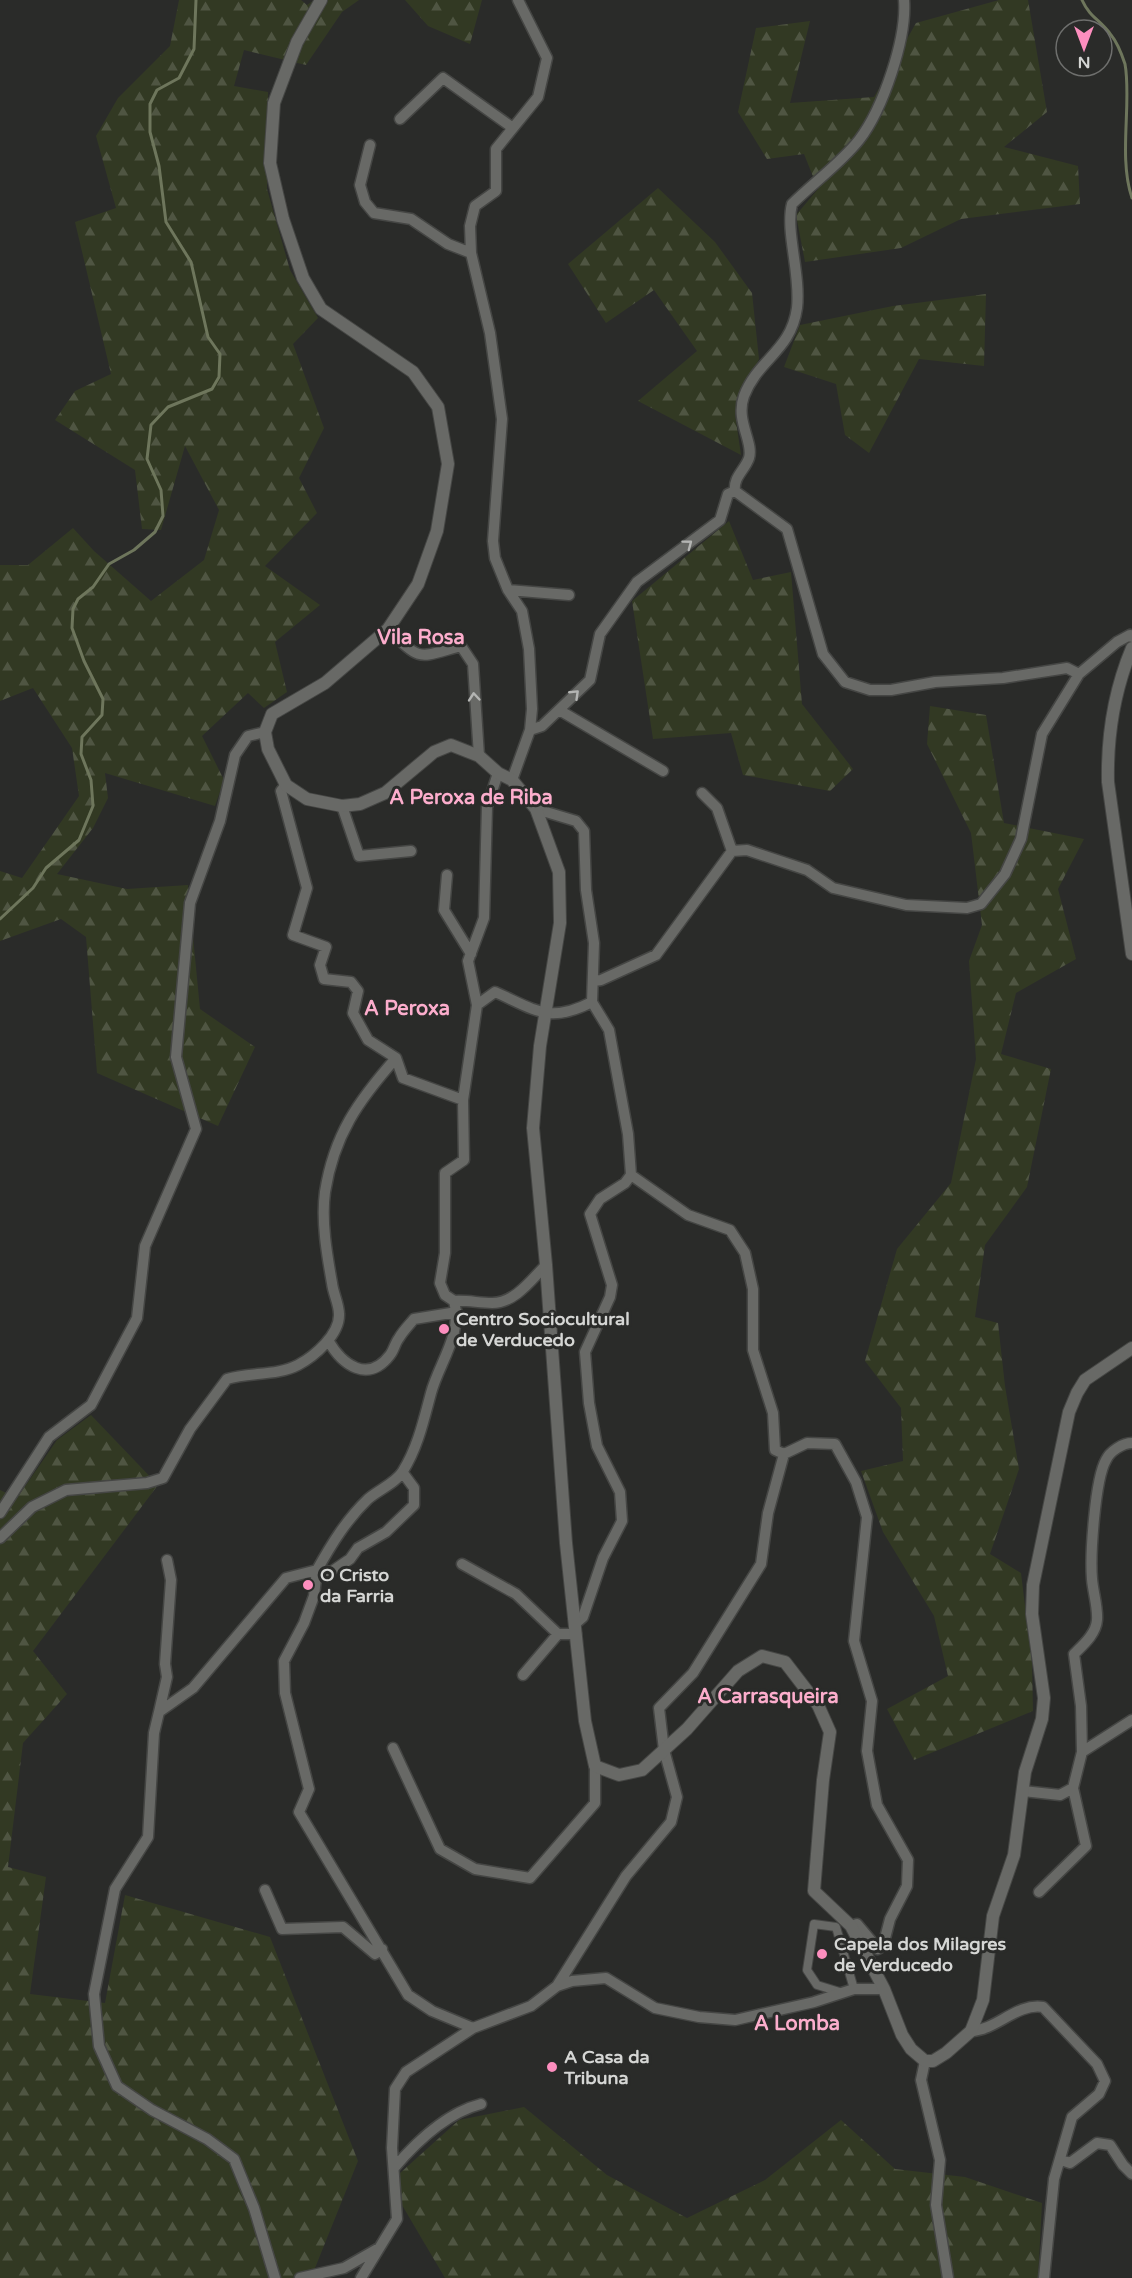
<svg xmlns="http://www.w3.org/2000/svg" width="1132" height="2278" font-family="'Varela Round',sans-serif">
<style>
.forest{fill:url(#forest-firs)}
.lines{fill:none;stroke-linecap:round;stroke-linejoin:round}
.stream{stroke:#6e765c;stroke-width:3}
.pedestrian-casing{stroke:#454644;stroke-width:10}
.minor-casing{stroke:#454644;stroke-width:13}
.tertiary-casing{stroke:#454644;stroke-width:14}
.pedestrian{stroke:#686966;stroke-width:8}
.minor{stroke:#686966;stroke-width:10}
.tertiary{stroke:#686966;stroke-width:12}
.oneway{stroke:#b4b5b3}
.poi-dot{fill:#fd8ebe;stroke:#2a2b29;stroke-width:2}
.labels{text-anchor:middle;stroke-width:6;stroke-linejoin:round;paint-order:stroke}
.poi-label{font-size:18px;font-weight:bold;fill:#d5d6d4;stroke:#2a2b29;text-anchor:start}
.neighbourhood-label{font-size:20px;font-weight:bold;fill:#fcadcc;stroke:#2a2b29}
</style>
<defs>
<pattern id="forest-firs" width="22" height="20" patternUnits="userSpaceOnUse" patternTransform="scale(1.5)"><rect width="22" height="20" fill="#323923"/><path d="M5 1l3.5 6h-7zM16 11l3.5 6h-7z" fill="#4f5542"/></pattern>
</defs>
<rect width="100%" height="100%" fill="#2a2b29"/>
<!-- forest -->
<path class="forest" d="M179,0H301L307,5L314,0H359L342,12L306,65L244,50L234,86L268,92L267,189L290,270L318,318L293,344L324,428L299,478L317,513L265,566L320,605L275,642L287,692L264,708L248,693L202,736L224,780L215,806L105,773L108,798L93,828L57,874L127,889L188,885L200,1009L255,1047L218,1126L97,1073L86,937L61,919L0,941V871L22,878L79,796L72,748L33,688L0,701V565H28L73,528L94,551L151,601L204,560L219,510L185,446L161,530L142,529L135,470L55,420L75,391L111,374L75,222L116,208L96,136L118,98L170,46Z
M405,0H482L470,44L428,26Z
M999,0H1028L1047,112L1004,147L1078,166L1080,204L961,219L901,248L805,262L796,215L818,189L804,154L767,159L738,112L756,28L810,21L790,103L874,97L916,23Z
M658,188L715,242L752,293L759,359L735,414L741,455L638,401L697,351L654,290L606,323L568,264Z
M986,294L984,366L919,359L869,453L845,435L836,384L784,367L800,325L893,306Z
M729,521L753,580L791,572L802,704L853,769L830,791L743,775L731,733L653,739L632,601Z
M930,706L986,715L1004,823L1084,839L1058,889L1076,959L1016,993L1001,1054L1051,1069L1027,1187L985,1245L975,1317L998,1323L1005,1386L1019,1469L990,1554L1021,1573L1032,1663L1033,1711L914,1760L887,1709L948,1676L934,1616L883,1532L861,1471L903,1461L901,1408L865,1361L897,1249L951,1183L976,1059L969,961L982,925L971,833L927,744Z
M91,1415L158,1485L33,1651L67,1694L23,1743L8,1867L46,1877L30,1994L105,2003L125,1895L270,1937L358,2161L311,2278H0V1490L17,1498L57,1440Z
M524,2107L607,2175L687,2218L765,2180L841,2120L895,2169L965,2177L1042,2203L1038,2278H445L389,2183L459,2120Z"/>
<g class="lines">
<!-- stream -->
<path class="stream" d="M1082,0C1090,18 1101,20 1111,35C1117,42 1122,55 1125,64C1132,102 1118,157 1132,198
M0,919L33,888L46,868L79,840L93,806L91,780L81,754L82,737L102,715L103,699L84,661L72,628L73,609L78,599L93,587L109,564L134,550L155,532L163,516L161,490L147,459L151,425L168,407L212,389L219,377L220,354L208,337L191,262L166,222L159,166L150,132V104L157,90L179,78L194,49L196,0"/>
<defs>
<path id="pedestrian" d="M843,1993L817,1985L807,1970L814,1924L836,1927L854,1989"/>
<path id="minor" d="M904,0C907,38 883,109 859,140C841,163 813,183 792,204C785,231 801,274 797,308C791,351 758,359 744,396C735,421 754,442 749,458C745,470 733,477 735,491L787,529L823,654L845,682L870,690H891L935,682L1003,678L1067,668L1079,674L1117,642L1130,635L1132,637
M400,119L443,78L513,128
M370,145L360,185L365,202L374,213L411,219L448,244L471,253
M508,590L569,595
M388,629C422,662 416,658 461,646L473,664L479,756
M559,710L663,771
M530,730L542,726L590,680L600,634L637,582L720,520L728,494L735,491
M512,780L530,730L532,709L529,649L522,611L508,590L495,558L493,541L502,419L490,333L471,253L470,226L475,206L496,191V149L538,97L547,58L518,0
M286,785L281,791L307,888L293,935L326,947L320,965L324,979L351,982L358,991L353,1013L368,1040L396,1058L403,1078L463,1100
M702,793L717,808L732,851
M342,806L359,856L411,851
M536,809L576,821L584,831L586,890L594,943L592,1002L609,1030L628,1134L631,1175L625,1183L600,1199L590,1214L612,1285L610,1297L585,1352L589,1403L597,1446L620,1492L622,1521L603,1558L583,1617L575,1624
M447,875L444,910L471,954
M594,981L601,980L656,955L732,851L747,850L807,870L833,888L906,905L967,908L981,904L1005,874L1021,839L1042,734L1079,674
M477,1005L495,992C536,1010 549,1024 592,1002
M631,1175L688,1215L730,1230L745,1253L753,1289V1350L773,1413L775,1450L784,1454L807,1443L835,1444L856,1482L867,1517L854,1641L872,1701L867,1751L877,1805L908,1860L907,1886L890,1919L883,1946L878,1949L857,1924L851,1926
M454,1301C467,1300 479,1303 492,1303C515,1303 531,1280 546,1265
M328,1340C342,1365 368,1384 390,1355C394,1350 395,1343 399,1338C403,1331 409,1325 414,1319L457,1312
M403,1473L414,1488V1505L386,1532L358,1548L350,1559L331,1572L317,1570L314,1596L304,1623L284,1661L285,1693L309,1789L299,1812L408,1995L432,2011L473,2028
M0,1513L49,1437L91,1405L137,1318L145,1246L196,1129L176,1057L190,903L220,821L235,755L248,736L265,732
M0,1538L32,1507L66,1490L147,1483L163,1478L190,1429L227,1379C250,1372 277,1376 298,1365C315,1356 340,1334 339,1314C339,1304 333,1293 332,1283C327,1255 321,1221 325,1192C334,1135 358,1101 396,1058
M462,1564L516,1594L558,1634
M523,1675L558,1634H576
M159,1712L167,1677L165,1664L171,1580L167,1560
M393,1748L440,1849L475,1869L530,1878L595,1803V1766
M1082,1752L1081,1706L1074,1654C1083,1645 1096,1634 1097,1620C1098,1607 1093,1592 1092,1579C1090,1555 1095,1479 1106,1460C1110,1451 1123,1443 1132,1443
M1023,1791L1060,1795L1073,1788L1082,1752L1132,1720
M265,1890L282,1929L343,1927L375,1954L382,1949
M1039,1892L1086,1846L1073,1788
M557,1986L572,1981L606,1978L655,2008L699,2017L735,2020L814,2002L854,1989H884
M971,2031C997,2030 1016,2003 1043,2007L1097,2064L1105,2081L1099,2094L1072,2117L1054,2179L1044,2278
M925,2061L921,2080L940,2160L936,2205L948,2278
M1061,2160L1070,2163L1097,2143L1110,2145L1123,2165L1132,2174
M394,2168C417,2141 446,2113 481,2104
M275,2278L254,2208L234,2159L207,2139L152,2110L117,2086L99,2046L94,1994L115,1889L148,1837L154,1733L159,1712L193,1688L286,1578L317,1570C331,1545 346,1520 368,1499C378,1490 396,1483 403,1471C418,1447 424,1419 431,1393C439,1363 463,1334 454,1301L445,1295L440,1283L445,1253V1173L464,1160L463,1100L477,1005L468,961L484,918L487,807L498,773
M300,2278L344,2268L379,2248
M361,2278L397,2219L392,2148L395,2089L406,2072L473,2028L531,2006L557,1986L626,1876L671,1822L677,1797L664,1750L659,1708L693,1673L761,1564L768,1513L784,1454"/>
<path id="tertiary" d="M321,0L297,42L274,103L270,163L283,219L303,278L321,309L413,372L438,407L448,464L437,531L418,584L388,629L325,683L272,714L265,732L268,749L286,785L307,799L342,806L360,804L385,793L434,752L451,745L479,756L498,773L512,780L536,809L559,872L560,923L540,1046L533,1128L546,1265L566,1543L585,1721L595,1766L619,1775L642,1770L687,1729L738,1671L762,1656L785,1662L818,1705L830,1732L823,1780L814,1891L851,1926L884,1989L902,2035L911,2049L925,2061H933L946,2053L971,2031L983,2000L993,1916L1014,1855L1025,1772L1042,1719L1044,1698L1032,1614L1033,1585L1069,1412L1077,1393L1085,1380L1132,1348
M1132,648C1114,691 1107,735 1108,782L1132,954"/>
</defs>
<!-- pedestrian casing -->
<use href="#pedestrian" class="pedestrian-casing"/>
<!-- minor casing -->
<use href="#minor" class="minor-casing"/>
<!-- tertiary casing -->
<use href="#tertiary" class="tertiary-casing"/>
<!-- pedestrian -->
<use href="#pedestrian" class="pedestrian"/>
<!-- minor -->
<use href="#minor" class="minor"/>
<!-- tertiary -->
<use href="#tertiary" class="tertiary"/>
</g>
<!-- one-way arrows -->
<defs><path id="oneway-chevron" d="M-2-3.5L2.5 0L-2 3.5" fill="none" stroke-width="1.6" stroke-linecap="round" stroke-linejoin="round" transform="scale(1.5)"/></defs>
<g class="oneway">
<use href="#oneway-chevron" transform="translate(688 544) rotate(-37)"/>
<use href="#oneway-chevron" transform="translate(575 694) rotate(-44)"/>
<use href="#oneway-chevron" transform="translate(474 697) rotate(-95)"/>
</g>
<!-- markers -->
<g class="poi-dot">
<circle cx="444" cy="1329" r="6"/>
<circle cx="308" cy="1585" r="6"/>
<circle cx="822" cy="1954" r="6"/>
<circle cx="552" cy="2067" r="6"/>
</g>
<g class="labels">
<!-- poi labels -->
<g class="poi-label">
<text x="456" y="1325">Centro Sociocultural<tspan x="456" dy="21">de Verducedo</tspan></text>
<text x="320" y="1581">O Cristo<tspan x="320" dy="21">da Farria</tspan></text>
<text x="834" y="1950">Capela dos Milagres<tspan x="834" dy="21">de Verducedo</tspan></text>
<text x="564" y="2063">A Casa da<tspan x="564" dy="21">Tribuna</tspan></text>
</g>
<!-- neighbourhood labels -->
<g class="neighbourhood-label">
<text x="421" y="644">Vila Rosa</text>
<text x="471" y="804">A Peroxa de Riba</text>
<text x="407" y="1015">A Peroxa</text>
<text x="768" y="1703">A Carrasqueira</text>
<text x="797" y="2030">A Lomba</text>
</g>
</g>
<!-- north arrow -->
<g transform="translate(1084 48) rotate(180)"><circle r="28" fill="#2a2b29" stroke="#6e6f6d" stroke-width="1.5"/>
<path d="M0-4.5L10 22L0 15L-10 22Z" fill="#fd8ebe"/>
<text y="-9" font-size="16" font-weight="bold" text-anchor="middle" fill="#d5d6d4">N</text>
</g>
</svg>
